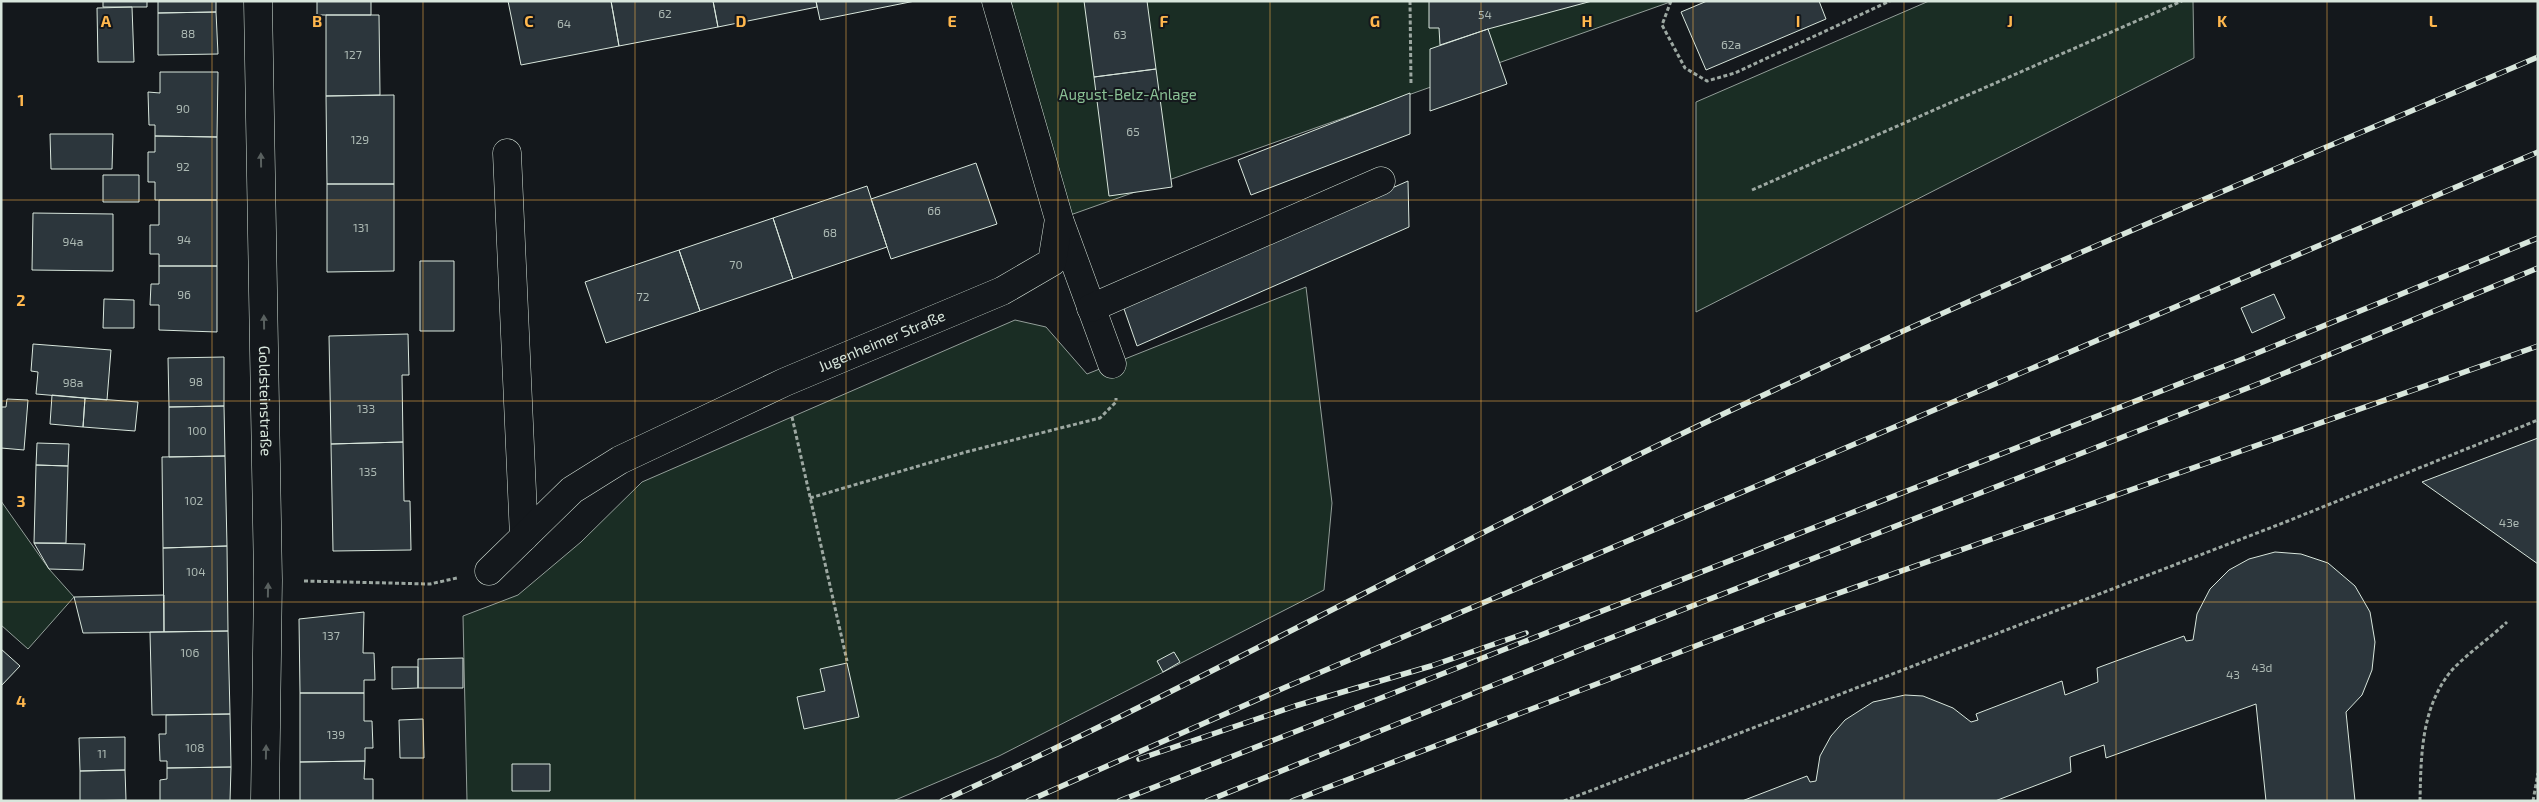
<svg xmlns="http://www.w3.org/2000/svg" width="2539" height="802" font-family="'Exo 2',sans-serif">
<style>
.green{fill:#1a2d24;stroke:#939e99}
.building{fill:#2c363c;stroke:#d8e6dc}
.lines{fill:none;stroke-linecap:round;stroke-linejoin:round}
.minor-casing{stroke:#d8e6dc;stroke-width:29}
.path{stroke:#9da8a2;stroke-width:3;stroke-dasharray:4 2.5;stroke-linecap:butt}
.minor{stroke:#14181c;stroke-width:28}
.rail-casing{stroke:#d8e6dc;stroke-width:5.5}
.rail{stroke:#14181c;stroke-width:4;stroke-dasharray:11;stroke-linecap:butt}
.oneway{fill:#59605f}
.grid{fill:none;stroke:#ffb74d;stroke-width:1;stroke-opacity:0.55}
.labels{text-anchor:middle;stroke-width:4;stroke-linejoin:round;paint-order:stroke}
.number-label{font-size:12px;fill:#adbab4}
.park-label{font-size:15px;fill:#8ac095;stroke:#14181c}
.street-label{font-size:15px;fill:#d8e6dc;stroke:#14181c}
.grid-label{font-size:16px;text-anchor:middle;font-weight:bold;fill:#ffb74d;stroke:#14181c;stroke-width:4;stroke-linejoin:round;paint-order:stroke}
</style>
<rect width="100%" height="100%" fill="#14181c"/>
<!-- green -->
<path class="green" d="M1011,1H1673L1059,219Z
M1929,1H2193L2194,58L1696,312V102Z
M1306,287L1332,503L1324,590L999,756L893,801H467L463,616L518,595L581,542L642,482L1015,320L1046,327L1087,374Z
M1,501L49,569L74,597L28,649L1,625Z"/>
<!-- building -->
<path class="building" d="M103,1H147V7H103Z
M158,1H216V12L158,13Z
M317,1H371V15H317Z
M508,1H611L619,46L521,65Z
M611,1H713L718,27L619,46Z
M713,1H816L817,7L718,27Z
M816,1H915L820,20Z
M1084,1H1147L1156,69L1094,77Z
M1429,1H1592L1488,29L1440,45L1439,28H1429Z
M1707,1H1819L1826,19L1706,70L1681,12Z
M132,7L134,62H98L97,8Z
M216,12L218,54L158,55V13Z
M326,15H379L380,95L326,96Z
M1488,29L1507,84L1430,111V49Z
M1156,69L1172,187L1109,196L1094,77Z
M160,72H218L217,137L155,136V125H149L148,92L160,93Z
M1410,93V134L1251,195L1238,160Z
M394,95V184H327L326,96Z
M50,134H113L112,169H51Z
M155,136L217,137V200H155V182H148V152H155Z
M976,163L997,224L891,259L871,199Z
M103,175H139V202H103Z
M1408,181L1409,227L1137,346L1123,306Z
M327,184H394V271L327,272Z
M867,186L887,247L793,279L773,218Z
M159,200H217V266H159V254H150V225H159Z
M33,213L113,214V271L32,270Z
M773,218L793,279L700,311L679,250Z
M679,250L700,311L606,343L585,282Z
M420,261H454V331H420Z
M159,266H217V332L159,330V305H150L151,284H159Z
M2274,294L2285,318L2252,333L2241,308Z
M104,299L134,300V328H103Z
M408,334L409,375H402L403,442L331,444L329,336Z
M33,344L111,350L107,400L36,394L38,372L31,371Z
M224,357V406L169,407L168,358Z
M52,395L85,398L83,427L50,424Z
M85,398L138,402L135,431L83,427Z
M7,399L28,400L24,450L1,448V407H6Z
M224,406L225,456L169,457V407Z
M2538,438V564L2422,482Z
M403,442L404,501H410L411,550L333,551L331,444Z
M37,443L69,444L68,466L36,465Z
M225,456L227,546L163,548L162,457Z
M36,465L68,466L66,543H34Z
M34,543L85,544L83,570L49,569Z
M227,546L228,631L164,632L163,548Z
M2275,552L2301,554L2328,563L2355,586L2370,612L2375,642L2372,670L2362,695L2346,712L2355,801H2266L2256,704L2106,758L2104,745L2070,757L2071,772L1995,801H1742L1807,776L1810,782L1816,781L1820,756L1831,736L1845,720L1873,702L1905,695L1923,696L1953,708L1971,722L1978,720L1976,714L2062,681L2065,695L2098,682L2097,668L2184,636L2186,641L2193,640L2197,614L2210,589L2229,570L2249,559Z
M164,595V632L83,633L74,597Z
M364,612L363,653H374L375,680H364V693H300L299,619Z
M228,631L230,714L152,715L150,632Z
M1,649L20,666L1,686Z
M1174,652L1180,662L1163,672L1157,661Z
M463,658V688H418V659Z
M847,663L859,717L804,729L797,697L825,691L820,669Z
M392,667H418V688L392,689Z
M300,693H364V721H372L373,748H365V761L300,762Z
M230,714L231,767L167,768V761H160L159,734H166V715Z
M423,719L424,758H400L399,720Z
M125,737V770L80,771L79,738Z
M365,761L364,779H373V801H300V762Z
M512,764H550V791H512Z
M231,767L230,801H160V780L167,779V768Z
M125,770L126,800L80,801V771Z"/>
<g class="lines">
<defs>
<g id="minor">
<path id="s1" d="M258,1L268,580L265,801"/>
<path d="M507,153L524,537"/>
<path d="M1060,222L1112,364"/>
<path d="M1091,308L1381,181"/>
<path id="s2" d="M489,571L572,490L620,460L785,382L1002,291L1052,262L1059,219L996,1"/>
</g>
</defs>
<!-- minor casing -->
<use href="#minor" class="minor-casing"/>
<!-- path -->
<path class="path" d="M1410,1L1411,85
M1671,1L1662,25L1685,68L1707,81L1735,73L1890,1
M1752,190L2182,1
M792,417L847,661
M810,498L966,452L1100,418L1116,402V398
M304,581L430,584L457,578
M1564,801L2288,521L2538,420
M2420,801C2421,755 2421,707 2452,670C2468,653 2490,638 2507,622
M2533,801L2538,773"/>
<!-- minor -->
<use href="#minor" class="minor"/>
<defs>
<path id="rail" d="M1139,759L1295,706L1431,666L1526,633
M942,801C1189,689 1427,557 1671,439C1955,302 2248,181 2538,57
M1028,801L1286,687L2538,152
M1119,801L2240,360L2538,238
M1207,801L1585,648L2263,382L2538,268
M1292,801L1771,617L2538,346"/>
</defs>
<!-- rail casing -->
<use href="#rail" class="rail-casing"/>
<!-- rail -->
<use href="#rail" class="rail"/>
</g>
<!-- one-way arrows -->
<defs><path id="oneway-solid" d="M-6-.8H1V-3.2L6.5 0L1 3.2V.8H-6Z" transform="scale(1.25)"/></defs>
<g class="oneway">
<use href="#oneway-solid" transform="translate(261 160) rotate(-91)"/>
<use href="#oneway-solid" transform="translate(264 322) rotate(-91)"/>
<use href="#oneway-solid" transform="translate(268 590) rotate(-89)"/>
<use href="#oneway-solid" transform="translate(266 752) rotate(-89)"/>
</g>
<!-- grid -->
<path class="grid" d="M212,1V801M423,1V801M635,1V801M846,1V801M1058,1V801M1270,1V801M1481,1V801M1693,1V801M1904,1V801M2116,1V801M2327,1V801M1,200H2538M1,401H2538M1,602H2538"/>
<g class="labels">
<!-- number labels -->
<g class="number-label">
<text x="665" y="18">62</text>
<text x="1485" y="19">54</text>
<text x="564" y="28">64</text>
<text x="188" y="38">88</text>
<text x="1120" y="39">63</text>
<text x="1731" y="49">62a</text>
<text x="353" y="59">127</text>
<text x="183" y="113">90</text>
<text x="1133" y="136">65</text>
<text x="360" y="144">129</text>
<text x="183" y="171">92</text>
<text x="934" y="215">66</text>
<text x="361" y="232">131</text>
<text x="830" y="237">68</text>
<text x="184" y="244">94</text>
<text x="73" y="246">94a</text>
<text x="736" y="269">70</text>
<text x="184" y="299">96</text>
<text x="643" y="301">72</text>
<text x="196" y="386">98</text>
<text x="73" y="387">98a</text>
<text x="366" y="413">133</text>
<text x="197" y="435">100</text>
<text x="368" y="476">135</text>
<text x="194" y="505">102</text>
<text x="2509" y="527">43e</text>
<text x="196" y="576">104</text>
<text x="331" y="640">137</text>
<text x="190" y="657">106</text>
<text x="2262" y="672">43d</text>
<text x="2233" y="679">43</text>
<text x="336" y="739">139</text>
<text x="195" y="752">108</text>
<text x="102" y="758">11</text>
</g>
<!-- park labels -->
<g class="park-label">
<text x="1128" y="100">August-Belz-Anlage</text>
</g>
<!-- street labels -->
<g class="street-label">
<text dy="5" stroke="none"><textPath href="#s2" startOffset="460">Jugenheimer Straße</textPath></text>
<text dy="5" stroke="none"><textPath href="#s1" startOffset="400">Goldsteinstraße</textPath></text>
</g>
</g>
<g class="grid-label">
<text x="106" y="27">A</text>
<text x="317" y="27">B</text>
<text x="529" y="27">C</text>
<text x="741" y="27">D</text>
<text x="952" y="27">E</text>
<text x="1164" y="27">F</text>
<text x="1375" y="27">G</text>
<text x="1587" y="27">H</text>
<text x="1798" y="27">I</text>
<text x="2010" y="27">J</text>
<text x="2222" y="27">K</text>
<text x="2433" y="27">L</text>
<text x="21" y="106">1</text>
<text x="21" y="306">2</text>
<text x="21" y="507">3</text>
<text x="21" y="707">4</text>
</g>
<!-- border -->
<rect width="2539" height="802" fill="none" stroke="#d8e6dc" stroke-width="5"/>
</svg>
